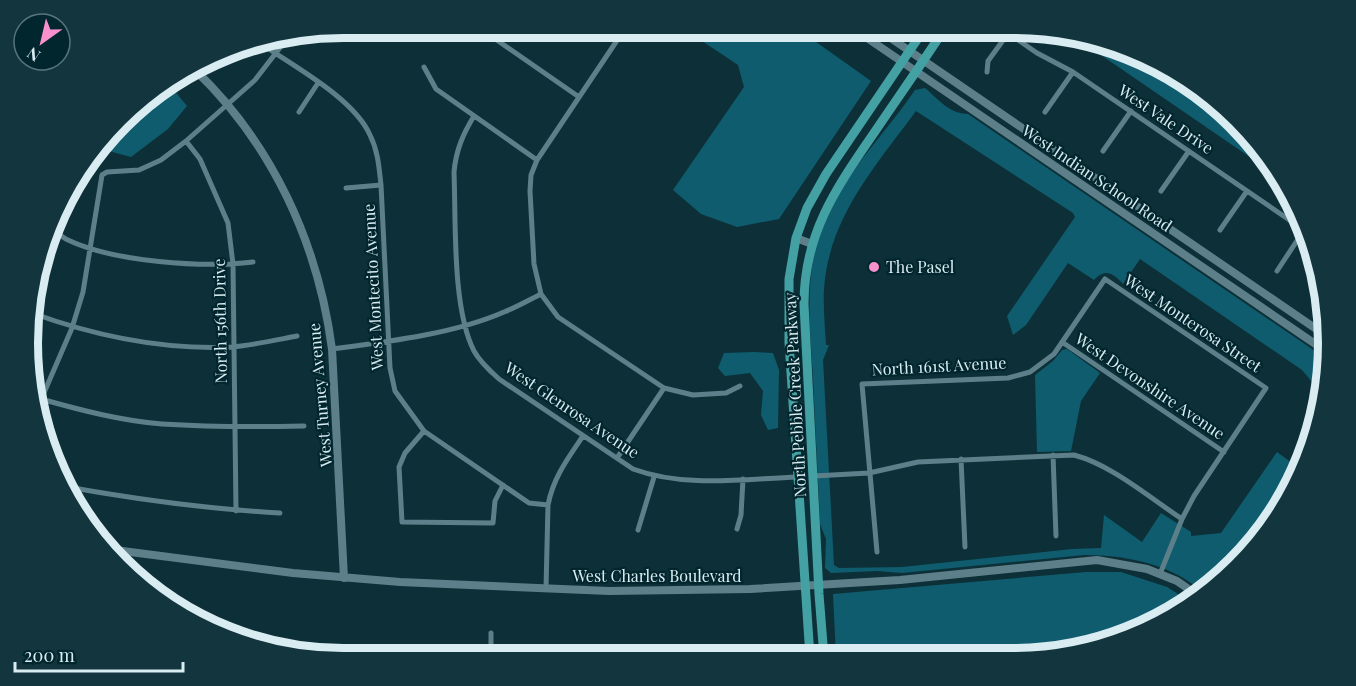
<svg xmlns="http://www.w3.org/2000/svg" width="1356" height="686" font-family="'Playfair Display',serif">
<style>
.green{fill:#0e5c6e}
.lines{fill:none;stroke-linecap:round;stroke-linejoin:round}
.street{stroke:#5d7f89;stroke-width:5}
.secondary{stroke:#5d7f89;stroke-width:8}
.primary{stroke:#44a1a3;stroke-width:9}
.poi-dot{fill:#f790cd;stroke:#02262e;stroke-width:2}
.labels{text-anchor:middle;stroke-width:4.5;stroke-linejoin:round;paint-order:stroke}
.street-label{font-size:16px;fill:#d9ecf1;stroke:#02262e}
.poi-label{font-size:16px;fill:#d9ecf1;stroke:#02262e;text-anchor:start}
.rim{fill:none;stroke:#d9ecf1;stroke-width:8}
</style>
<rect width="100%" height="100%" fill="#0d3038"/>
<!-- green -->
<path class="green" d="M681,27H795L871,81L779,219L737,227L701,214L673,190L744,87L738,65Z
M1079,40L1152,59L1250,134L1273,173Z
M168,83L187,106L168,129L131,157L101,149L150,93Z
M925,88C938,99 950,114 968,114L1328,360V363L1323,385L1319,390L1302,370L1140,259L1123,284C1113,273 1105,268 1094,280L1068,263L1026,325L1013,335L1007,316L1075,217L1073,213L916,111C875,167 829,217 824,289C823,307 825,326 826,345H829L823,360L834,565L839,568L902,567L1072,549L1101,548L1104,515L1142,542L1161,513L1191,532V536L1221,533L1277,452L1300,469C1287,518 1241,558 1206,593C1197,587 1187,580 1178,575C1149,560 1116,555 1084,555L902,573L877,571L831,573L825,568L826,539L820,524C818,475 815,426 813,378C810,329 804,280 820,233C839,178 883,137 915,90Z
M1067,349L1100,373L1081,401L1071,451L1037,452L1035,375L1053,361L1062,350Z
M755,352L773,353L779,370L778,428L768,430L761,415L763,391L750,373L725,376L718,368L724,353Z
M1086,572H1121L1167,587L1191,602L1134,635L1055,656L836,657L833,594Z"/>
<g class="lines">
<!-- street -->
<path class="street" d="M478,27L579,97
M603,27L619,38
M626,27L537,160L531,175L530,191L534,264L541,294L558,317L664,388L693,395L726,393L740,386
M1008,33L1037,53L1073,72L1307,232
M257,41C291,65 353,97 370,135C378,151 379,167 381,185L390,368L395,391L424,431L529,503L548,505
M424,67L436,89L537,160
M987,72L988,61L1012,28
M299,112L318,83
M1045,112L1073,72
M474,116C463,134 456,150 454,172C456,222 452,308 474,351C480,362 490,371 499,379L633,469C685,488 742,479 797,477
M186,141L200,159L228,223L233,264L236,511
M1103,151L1131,111
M346,188L381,185
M1161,191L1189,151
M53,229C58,233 63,238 68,240C114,262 203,268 253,262
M1220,230L1247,191
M1277,271L1304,230
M32,313C95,336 165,350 232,347C254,345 276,340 297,336
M1062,342L1224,452
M332,349C386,342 454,334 504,312C517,307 529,300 541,294
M41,399C80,410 122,421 162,424C209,427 257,427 304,426
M37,409L72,328L83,292L102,175L107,172L139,170L161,160L186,141L255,80L289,36
M424,431L405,453L399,467L402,522L493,523L495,501L503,485
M1053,455L1056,536
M617,458L664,388
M961,459L965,547
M814,476L869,473L918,462L1074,455C1112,465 1150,498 1182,519
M62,486C134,499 206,509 280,513
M737,529L741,515L743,479
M638,530L654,477
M877,552L862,384L1008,378L1030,372L1054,354L1105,279L1266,388L1194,496L1182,519L1160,574
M546,589L548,505C553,478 568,458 583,436
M491,658V633"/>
<!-- secondary -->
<path class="secondary" d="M851,27L1327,352
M876,28L1325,335
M194,69C272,143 318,243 332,349L344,578
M796,238L812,244
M107,549L293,573L400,582L609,591L750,589L900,580L1097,560L1147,569L1177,581L1200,597"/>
<!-- primary -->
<path class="primary" d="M810,657L789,342V279L796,238L807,208L826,174L925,28
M824,657L819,594L804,304C804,232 837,187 876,130C899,96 923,62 945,28"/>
</g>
<!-- markers -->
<circle class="poi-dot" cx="874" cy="267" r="6"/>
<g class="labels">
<!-- street labels -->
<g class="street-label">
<text transform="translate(1166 119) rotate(34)" y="6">West Vale Drive</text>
<text transform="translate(1097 178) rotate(34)" y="6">West Indian School Road</text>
<text transform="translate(373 287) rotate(-93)" y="6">West Montecito Avenue</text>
<text transform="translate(220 321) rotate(-91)" y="6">North 156th Drive</text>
<text transform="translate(1193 323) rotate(34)" y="6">West Monterosa Street</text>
<text transform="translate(939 366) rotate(-3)" y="6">North 161st Avenue</text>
<text transform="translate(1150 386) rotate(34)" y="6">West Devonshire Avenue</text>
<text transform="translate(320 395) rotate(-95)" y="6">West Turney Avenue</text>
<text transform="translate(795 395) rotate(-93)" y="6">North Pebble Creek Parkway</text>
<text transform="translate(572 410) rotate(34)" y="6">West Glenrosa Avenue</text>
<text x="657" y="582">West Charles Boulevard</text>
</g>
<!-- poi labels -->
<g class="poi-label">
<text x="886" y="273">The Pasel</text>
</g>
</g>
<!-- crop -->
<path d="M0 0H1356V686H0ZM343 38H1013A305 305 0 0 1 1318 343V343A305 305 0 0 1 1013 648H343A305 305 0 0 1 38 343V343A305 305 0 0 1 343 38Z" fill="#13363e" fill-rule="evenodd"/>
<path class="rim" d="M343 38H1013A305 305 0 0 1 1318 343V343A305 305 0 0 1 1013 648H343A305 305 0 0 1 38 343V343A305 305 0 0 1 343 38Z"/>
<!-- north arrow -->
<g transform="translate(42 42) rotate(214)"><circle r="28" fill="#02262e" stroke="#58757c" stroke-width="1.5"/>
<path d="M0-4.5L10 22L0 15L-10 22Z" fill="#f790cd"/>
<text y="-9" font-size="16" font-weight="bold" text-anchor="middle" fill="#d9ecf1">N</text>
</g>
<!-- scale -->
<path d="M15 662v9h168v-9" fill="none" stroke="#d9ecf1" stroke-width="3"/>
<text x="24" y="662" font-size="18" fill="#d9ecf1" stroke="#02262e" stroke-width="4.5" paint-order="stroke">200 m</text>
</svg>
